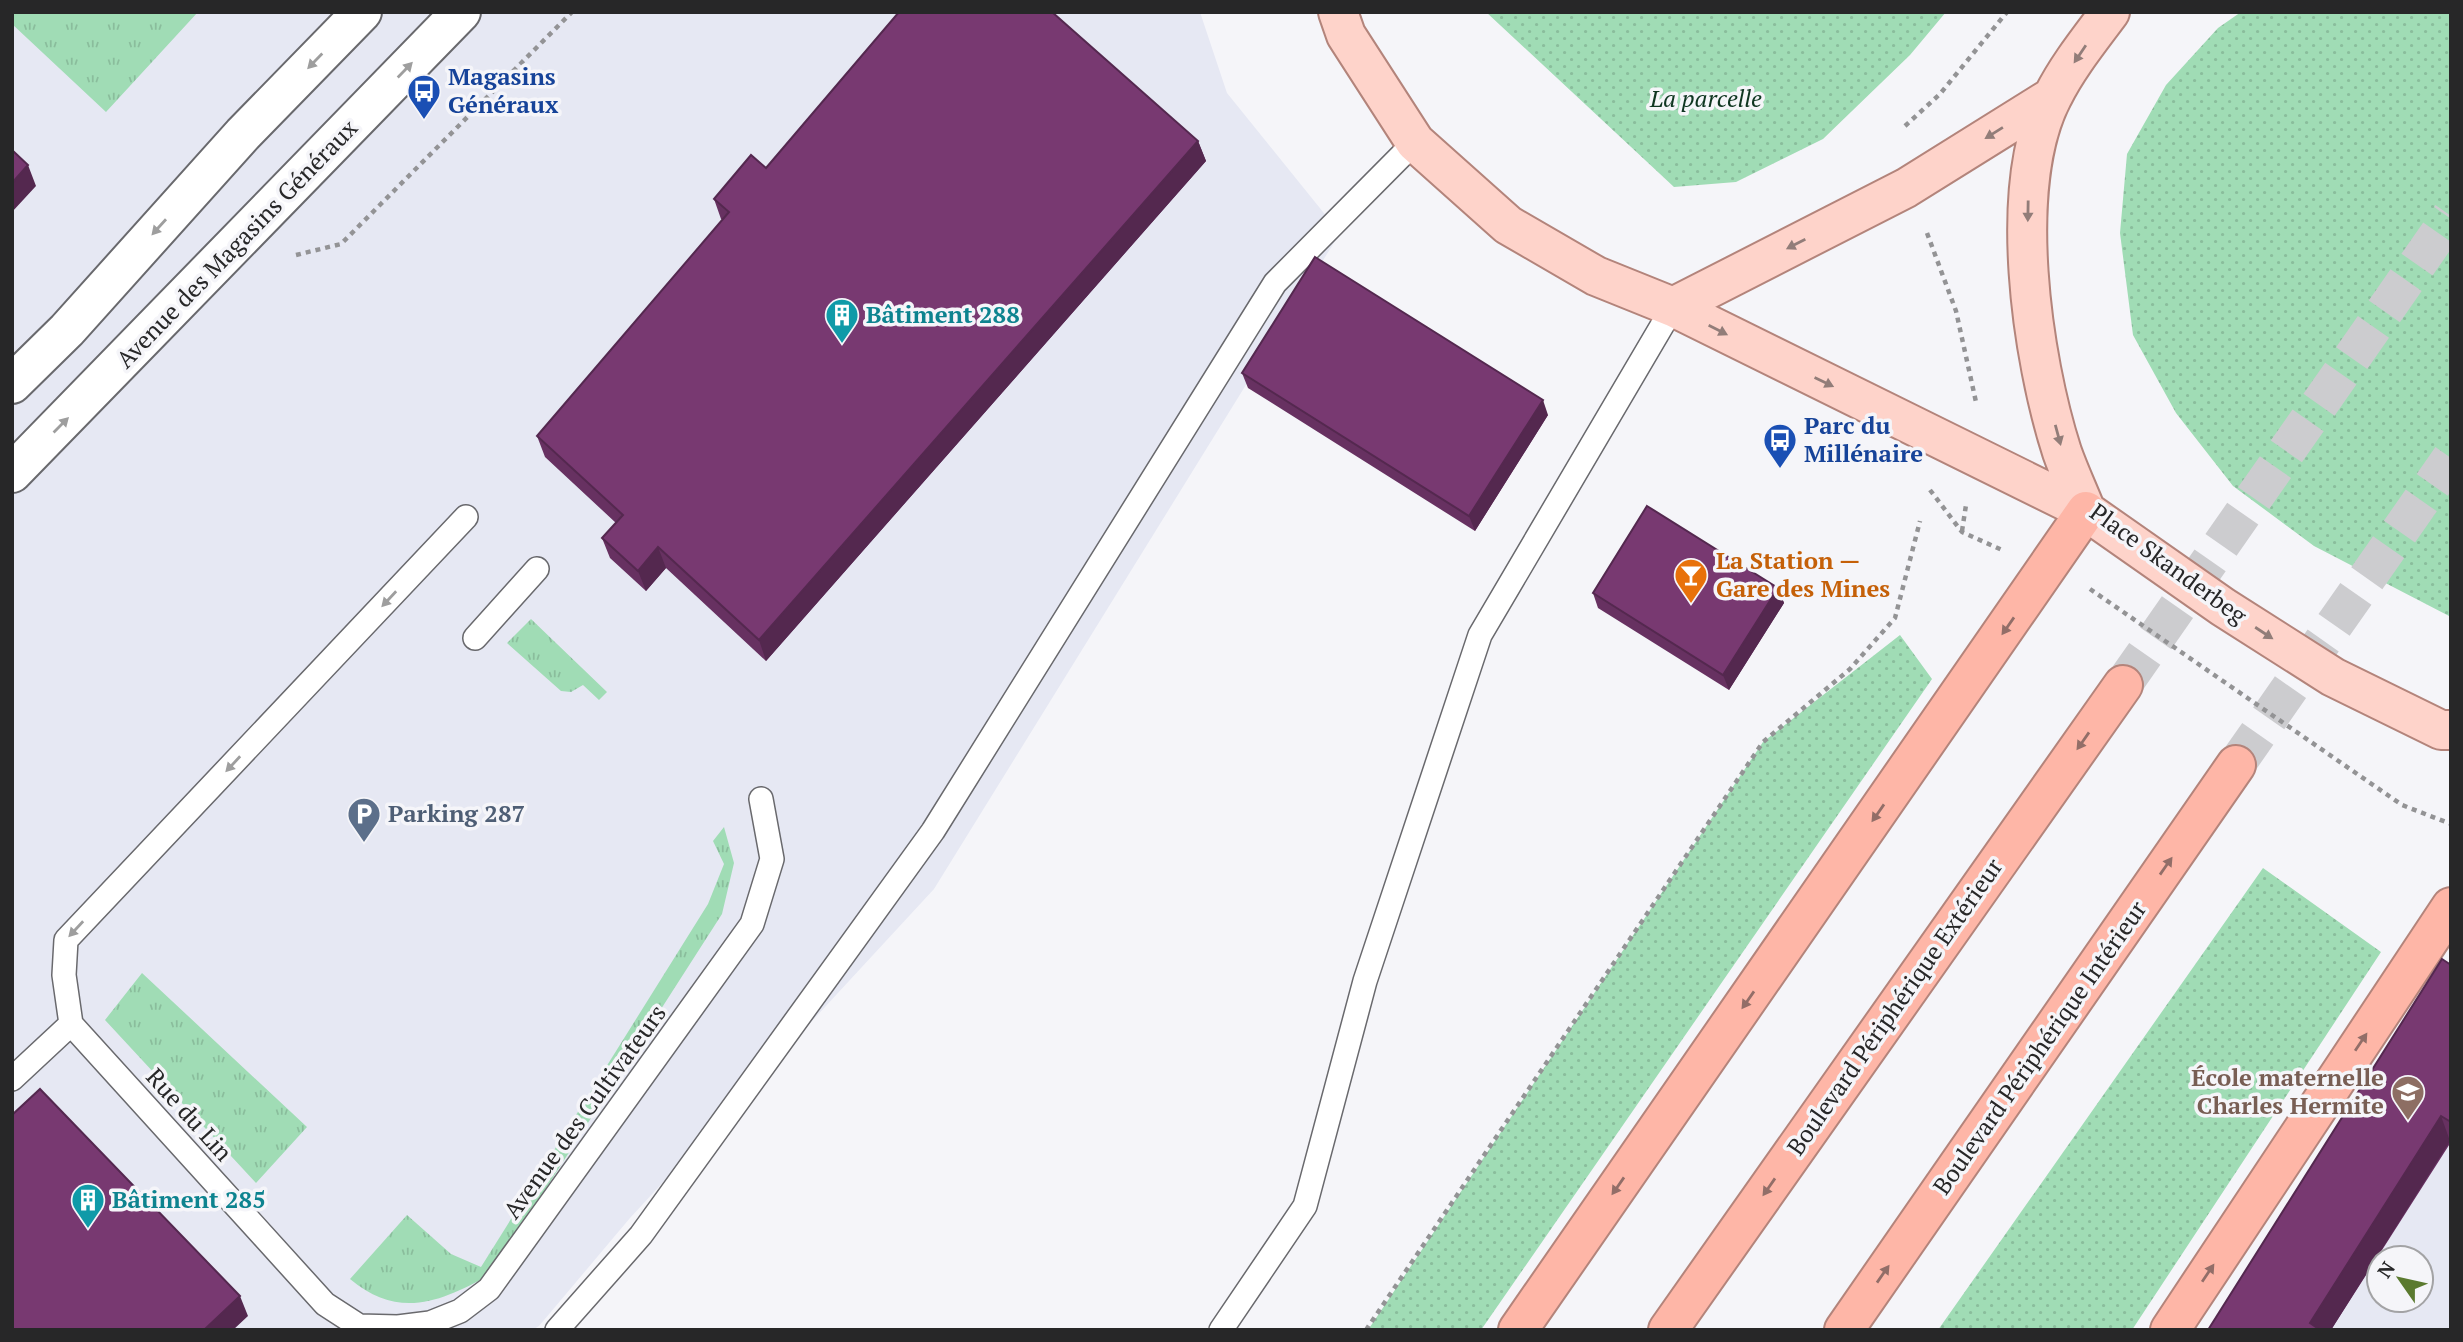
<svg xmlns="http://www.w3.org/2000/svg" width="2463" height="1342" font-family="'PT Serif',serif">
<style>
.built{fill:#e6e8f3;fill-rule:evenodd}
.grass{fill:url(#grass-tufts)}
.park{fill:url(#park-dots)}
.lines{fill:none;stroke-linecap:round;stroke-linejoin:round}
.highway-tunnel{stroke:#cccccf;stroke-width:38;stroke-dasharray:38 19;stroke-linecap:butt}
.lane-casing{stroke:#69696d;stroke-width:26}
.street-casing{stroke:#69696d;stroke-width:42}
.primary-casing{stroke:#b3847b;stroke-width:42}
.highway-casing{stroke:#b3847b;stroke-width:42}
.path{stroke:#939395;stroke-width:4.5;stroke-dasharray:5 5;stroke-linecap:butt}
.lane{stroke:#fff;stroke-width:23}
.street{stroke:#fff;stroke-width:38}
.primary{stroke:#fed3ca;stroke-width:38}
.highway{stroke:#feb6a7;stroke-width:38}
.wall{fill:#673161}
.shaded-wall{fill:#54284f}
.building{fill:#783971;stroke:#54284f;stroke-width:2}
.oneway{fill:#927d79}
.oneway2{fill:#9e9e9e}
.oneway3{fill:#926e68}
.labels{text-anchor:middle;stroke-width:7;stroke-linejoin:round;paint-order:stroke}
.transit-label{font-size:24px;font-weight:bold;fill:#164399;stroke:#f5f5f9;text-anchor:start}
.park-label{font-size:24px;font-style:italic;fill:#0f3621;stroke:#f5f5f9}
.street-label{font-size:24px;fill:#272728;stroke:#f5f5f9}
.culture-label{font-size:24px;font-weight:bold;fill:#0d838f;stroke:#f5f5f9;text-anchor:start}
.food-label{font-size:24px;font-weight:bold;fill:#c56008;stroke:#f5f5f9;text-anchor:start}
.service-label{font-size:24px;font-weight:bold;fill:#4e5e75;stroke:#f5f5f9;text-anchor:start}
.education-label{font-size:24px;font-weight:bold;fill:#785e54;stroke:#f5f5f9;text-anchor:end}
</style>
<defs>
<pattern id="grass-tufts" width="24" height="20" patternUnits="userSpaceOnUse" patternTransform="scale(1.75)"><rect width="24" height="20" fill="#a0dcb5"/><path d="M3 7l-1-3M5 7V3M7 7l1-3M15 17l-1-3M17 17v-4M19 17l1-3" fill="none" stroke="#8abd9c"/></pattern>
<pattern id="park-dots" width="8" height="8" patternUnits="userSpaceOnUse" patternTransform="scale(1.75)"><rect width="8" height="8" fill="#a0dcb5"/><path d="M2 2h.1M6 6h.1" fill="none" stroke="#8abd9c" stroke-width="1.8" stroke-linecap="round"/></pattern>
</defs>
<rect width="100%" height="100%" fill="#f5f5f9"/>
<!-- built -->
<path class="built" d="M12,12H1200L1227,93L1340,233L934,889L630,1218L539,1326L532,1330H12Z
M2451,986V1330H2234ZM2379,1258H2421V1300H2379Z"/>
<!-- grass -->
<path class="grass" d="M12,12H198L106,112L12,24Z
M531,619L607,692L599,700L583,685L571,692L561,691L507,643Z
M724,827L734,863L722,914L491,1274C441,1302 399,1320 350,1279L407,1215L451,1254L481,1267L708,904L724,864L713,841Z
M142,973L307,1127L256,1183L105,1020Z"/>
<!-- park -->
<path class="park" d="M1486,12H1946L1910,55L1823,139L1736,182L1674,187Z
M2241,12H2451V617L2314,546L2233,486L2176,413L2133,335L2120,233L2127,154L2166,85L2218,28Z
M1900,635L1932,679L1481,1330H1368L1763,742Z
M2263,868L2381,952L2132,1330H1938Z"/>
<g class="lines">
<!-- highway-tunnel -->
<path class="highway-tunnel" d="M2123,685L2451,216
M2236,765L2451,458"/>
<defs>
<path id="lane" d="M475,638L537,569
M71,1024L325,1304L359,1326L398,1327L430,1323L460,1311L489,1289L752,924L772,859L761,799
M71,1024L64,975L66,940L466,517
M12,1079L71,1024
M557,1330L641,1235L933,831L1275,283L1415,142
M1221,1330L1305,1206L1365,981L1480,635L1673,307"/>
<path id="street" d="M12,384L67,330L243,134L362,12
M12,473L461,12"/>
<path id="primary" d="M1338,12L1346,35L1415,142L1508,225L1596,276L1673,307L2086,511L2223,607L2333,677L2441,730H2451
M1673,307L1906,188L2052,97
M2086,511C2078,491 2069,472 2062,452C2032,359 2006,185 2053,96C2068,66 2090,39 2110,12"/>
<path id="highway" d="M1518,1330L2086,511
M1668,1330L2123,685
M1844,1330L2236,765
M2170,1330L2451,907"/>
</defs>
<!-- lane casing -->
<use href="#lane" class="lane-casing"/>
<!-- street casing -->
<use href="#street" class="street-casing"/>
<!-- primary casing -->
<use href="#primary" class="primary-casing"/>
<!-- highway casing -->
<use href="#highway" class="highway-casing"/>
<!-- path -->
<path class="path" d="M1905,126L1940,94L2007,12
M1927,233L1956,311L1976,402
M296,255L341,244L572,12
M1930,490L1962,532L2002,550
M1962,531L1966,505
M2090,589L2402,805L2451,824
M1366,1330L1763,742L1850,669L1895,618L1920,521"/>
<!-- lane -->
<use href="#lane" class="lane"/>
<!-- street -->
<use href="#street" class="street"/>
<!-- primary -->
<use href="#primary" class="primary"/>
<!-- highway -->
<use href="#highway" class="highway"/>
</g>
<!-- wall -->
<path class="wall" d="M1198,141L1206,161L766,661L666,568L646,591L610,558L602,538L616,523L545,457L537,436L723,220L721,219L714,199L766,168Z
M1242,373L1548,415L1475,531L1248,388Z
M1778,588L1784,603L1729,690L1598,608L1593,593Z
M2451,965V1142L2331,1330H2208Z"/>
<!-- shaded-wall -->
<path class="shaded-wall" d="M1198,141L1206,161L766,661L759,640Z
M28,165L36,186L12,212V183Z
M1543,400L1548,415L1475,531L1469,516Z
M658,547L666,568L646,591L638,571Z
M1778,588L1784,603L1729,690L1723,675Z
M2441,1116L2450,1141L2331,1330H2313L2310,1323Z
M240,1296L248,1316L233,1330H204Z"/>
<!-- building -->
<path class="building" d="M899,12H1052L1198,141L759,640L658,547L638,571L602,538L623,515L537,436L729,212L714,199L751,155L766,168Z
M12,150L28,165L12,183Z
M1315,257L1543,400L1469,516L1242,373Z
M1647,506L1778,588L1723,675L1593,593Z
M2442,959L2451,965V1122L2441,1116L2310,1323L2320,1330H2208Z
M40,1089L240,1296L204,1330H12V1115Z"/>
<!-- one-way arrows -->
<defs><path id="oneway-solid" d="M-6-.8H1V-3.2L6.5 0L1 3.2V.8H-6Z" transform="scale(1.75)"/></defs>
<g class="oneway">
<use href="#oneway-solid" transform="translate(2080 54) rotate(124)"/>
<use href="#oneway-solid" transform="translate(1994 133) rotate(148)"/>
<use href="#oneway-solid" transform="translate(2028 211) rotate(91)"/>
<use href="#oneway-solid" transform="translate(1796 244) rotate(153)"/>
<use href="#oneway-solid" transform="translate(1718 330) rotate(27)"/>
<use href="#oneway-solid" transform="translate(1824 382) rotate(26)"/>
<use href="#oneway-solid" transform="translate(2058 435) rotate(75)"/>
<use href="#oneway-solid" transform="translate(2264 633) rotate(33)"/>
</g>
<g class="oneway2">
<use href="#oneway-solid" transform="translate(315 61) rotate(134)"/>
<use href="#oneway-solid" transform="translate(405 70) rotate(-46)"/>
<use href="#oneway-solid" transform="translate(159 227) rotate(132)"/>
<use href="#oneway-solid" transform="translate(61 425) rotate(-45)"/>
<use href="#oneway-solid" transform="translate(389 599) rotate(133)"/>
<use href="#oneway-solid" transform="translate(233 764) rotate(133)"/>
<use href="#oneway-solid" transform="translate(76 929) rotate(133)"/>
</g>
<g class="oneway3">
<use href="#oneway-solid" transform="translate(2008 626) rotate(125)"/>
<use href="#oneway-solid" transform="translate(2083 741) rotate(125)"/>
<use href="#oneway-solid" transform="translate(1878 813) rotate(125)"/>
<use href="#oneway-solid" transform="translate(2166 866) rotate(-55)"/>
<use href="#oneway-solid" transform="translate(1748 1000) rotate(125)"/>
<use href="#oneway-solid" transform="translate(2361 1042) rotate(-56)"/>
<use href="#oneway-solid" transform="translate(1618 1186) rotate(125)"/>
<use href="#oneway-solid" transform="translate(1769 1187) rotate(125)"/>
<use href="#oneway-solid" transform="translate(2208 1273) rotate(-56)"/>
<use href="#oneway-solid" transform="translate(1883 1274) rotate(-55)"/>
</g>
<!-- icons -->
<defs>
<symbol id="bus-pin" viewBox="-11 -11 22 30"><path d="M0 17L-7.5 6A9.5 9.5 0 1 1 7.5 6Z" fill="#1a4fb4" stroke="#f5f5f9"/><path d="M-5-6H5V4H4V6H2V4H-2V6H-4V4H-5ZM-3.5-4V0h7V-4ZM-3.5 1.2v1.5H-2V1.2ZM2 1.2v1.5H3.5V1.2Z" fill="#fff"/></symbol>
<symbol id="building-pin" viewBox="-11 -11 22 30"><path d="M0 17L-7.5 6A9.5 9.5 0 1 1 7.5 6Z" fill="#0f9aa8" stroke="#f5f5f9"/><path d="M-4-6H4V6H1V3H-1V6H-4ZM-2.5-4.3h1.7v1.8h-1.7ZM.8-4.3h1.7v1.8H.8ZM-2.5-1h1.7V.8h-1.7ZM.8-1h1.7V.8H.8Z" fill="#fff"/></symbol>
<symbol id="bar-pin" viewBox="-11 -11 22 30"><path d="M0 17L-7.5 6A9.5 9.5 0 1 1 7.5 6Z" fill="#e8710a" stroke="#f5f5f9"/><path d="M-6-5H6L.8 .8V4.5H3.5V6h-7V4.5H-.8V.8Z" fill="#fff"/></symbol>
<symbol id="parking-pin" viewBox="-11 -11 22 30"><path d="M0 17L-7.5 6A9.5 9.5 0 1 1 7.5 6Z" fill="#5c6f8a" stroke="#f5f5f9"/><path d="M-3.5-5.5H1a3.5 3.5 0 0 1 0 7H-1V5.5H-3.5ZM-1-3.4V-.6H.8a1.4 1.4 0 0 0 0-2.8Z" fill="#fff"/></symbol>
<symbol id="school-pin" viewBox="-11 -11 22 30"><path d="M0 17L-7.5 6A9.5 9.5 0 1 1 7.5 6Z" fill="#8d6e63" stroke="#f5f5f9"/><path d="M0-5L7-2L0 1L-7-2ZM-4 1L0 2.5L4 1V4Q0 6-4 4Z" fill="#fff"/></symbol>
</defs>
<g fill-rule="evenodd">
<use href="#bus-pin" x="405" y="72" width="38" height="52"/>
<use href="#building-pin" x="823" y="296" width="38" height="52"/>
<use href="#bus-pin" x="1761" y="421" width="38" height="52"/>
<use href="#bar-pin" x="1672" y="556" width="38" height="52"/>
<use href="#parking-pin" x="345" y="795" width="38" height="52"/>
<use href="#school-pin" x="2389" y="1073" width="38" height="52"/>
<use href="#building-pin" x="69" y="1181" width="38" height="52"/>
</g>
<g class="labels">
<!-- transit labels -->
<g class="transit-label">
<text x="448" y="85">Magasins<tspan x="448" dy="28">Généraux</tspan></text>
<text x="1804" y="434">Parc du<tspan x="1804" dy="28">Millénaire</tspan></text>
</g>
<!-- park labels -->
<g class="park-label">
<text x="1706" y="107">La parcelle</text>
</g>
<!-- street labels -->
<g class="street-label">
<text transform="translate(237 244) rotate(-46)" y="8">Avenue des Magasins Généraux</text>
<text transform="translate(2168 564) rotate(36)" y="8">Place Skanderbeg</text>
<text transform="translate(1895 1007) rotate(-55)" y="8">Boulevard Périphérique Extérieur</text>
<text transform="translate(2040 1048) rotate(-55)" y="8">Boulevard Périphérique Intérieur</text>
<text transform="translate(585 1112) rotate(-54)" y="8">Avenue des Cultivateurs</text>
<text transform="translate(189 1115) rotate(48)" y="8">Rue du Lin</text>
</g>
<!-- culture labels -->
<g class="culture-label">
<text x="866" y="323">Bâtiment 288</text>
<text x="112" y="1208">Bâtiment 285</text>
</g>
<!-- food labels -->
<g class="food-label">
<text x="1716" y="569">La Station —<tspan x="1716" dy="28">Gare des Mines</tspan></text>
</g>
<!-- service labels -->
<g class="service-label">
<text x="388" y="822">Parking 287</text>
</g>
<!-- education labels -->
<g class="education-label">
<text x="2384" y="1086">École maternelle<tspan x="2384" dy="28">Charles Hermite</tspan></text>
</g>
</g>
<!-- border -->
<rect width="2463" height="1342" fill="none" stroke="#272728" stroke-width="28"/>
<!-- north arrow -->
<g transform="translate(2400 1279) rotate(304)"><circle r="33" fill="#f5f5f9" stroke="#a3a3a5" stroke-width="2"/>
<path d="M0-5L12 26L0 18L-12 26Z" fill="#5b7a2f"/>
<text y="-10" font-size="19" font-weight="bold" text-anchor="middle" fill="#272728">N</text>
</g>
</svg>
